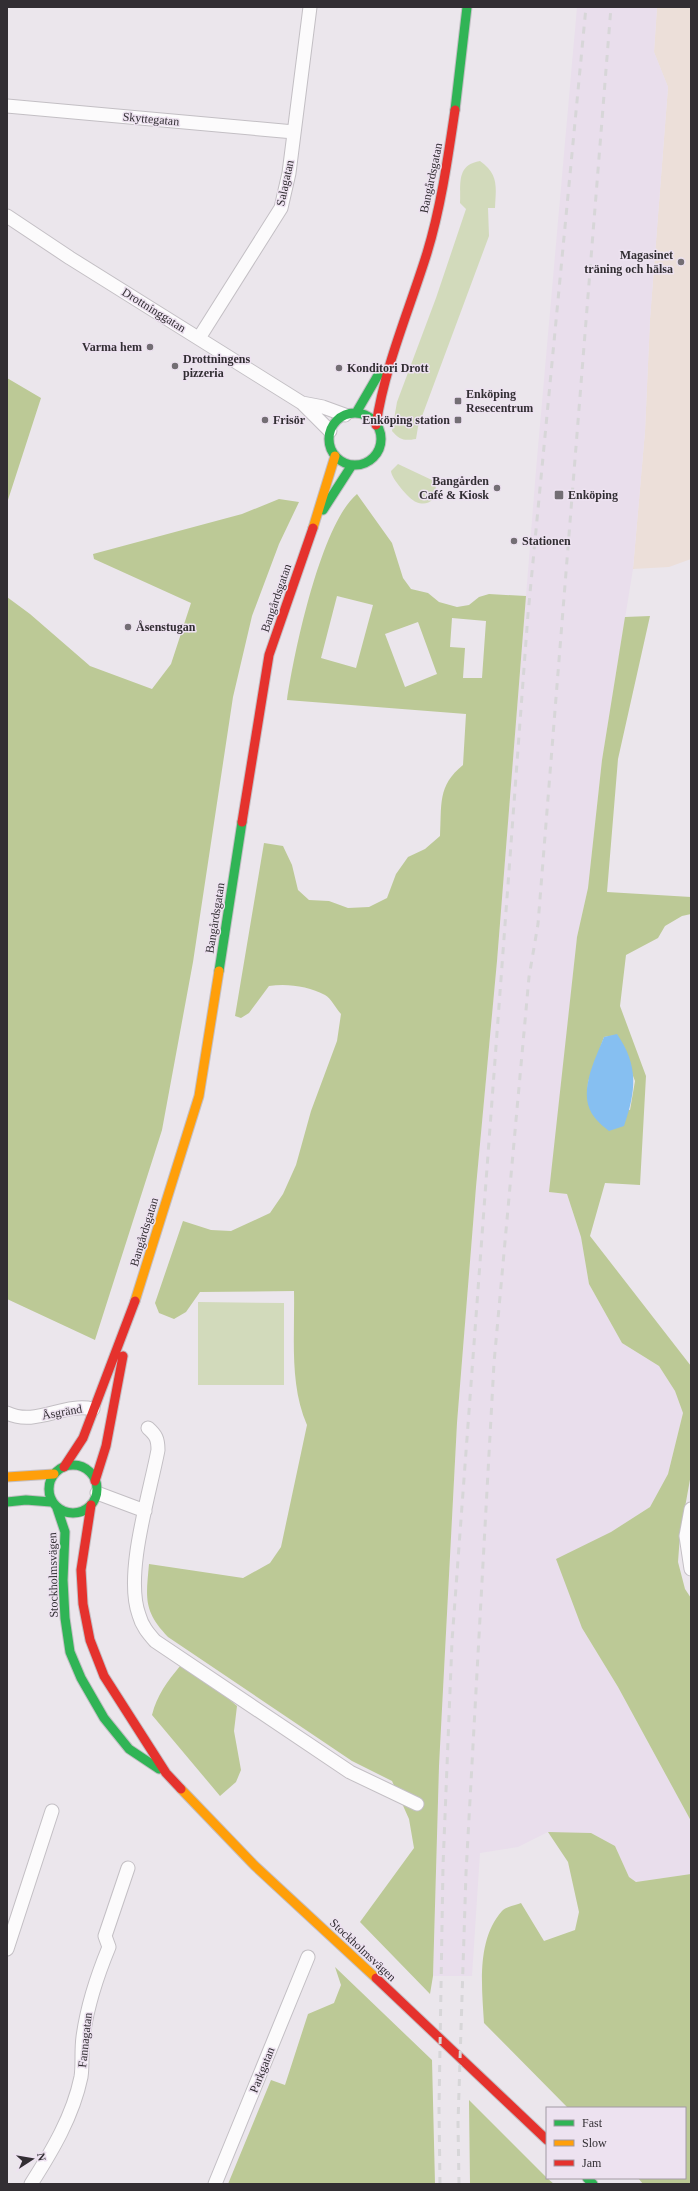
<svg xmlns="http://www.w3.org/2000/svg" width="698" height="2191" font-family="'Times New Roman',serif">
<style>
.industrial{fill:#ecdfd9}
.built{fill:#e9deec}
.green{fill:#d2dabb}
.forest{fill:#bcc996;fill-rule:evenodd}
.water{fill:#86bff1}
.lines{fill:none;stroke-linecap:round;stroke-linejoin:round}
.street-casing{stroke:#c3bfc4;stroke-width:15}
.fast-casing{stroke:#c3bfc4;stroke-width:11}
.slow-casing{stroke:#c3bfc4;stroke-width:11}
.jam-casing{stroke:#c3bfc4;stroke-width:11}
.street{stroke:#fcfbfc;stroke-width:13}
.fast{stroke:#30b455;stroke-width:9}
.slow{stroke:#ff9f0a;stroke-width:9}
.jam{stroke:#e5322d;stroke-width:9}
.rail{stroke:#d7d6d8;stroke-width:3;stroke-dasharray:7 7;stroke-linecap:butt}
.poi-dot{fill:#736e74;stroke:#ede2f0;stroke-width:1.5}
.labels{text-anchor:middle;stroke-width:3;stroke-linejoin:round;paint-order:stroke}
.street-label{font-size:12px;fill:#322e33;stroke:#ede2f0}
.poi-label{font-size:12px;font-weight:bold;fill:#322e33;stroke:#ede2f0;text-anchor:start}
</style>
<rect width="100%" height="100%" fill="#ebe6ec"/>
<!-- industrial -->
<path class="industrial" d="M657,7H691V559L669,567L633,569L645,431L650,319L668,87L654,52Z"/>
<!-- built -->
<path class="built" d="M577,7H657L654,52L668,87L650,319L645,431L633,569L602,760L588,888L577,937L550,1192L567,1194L581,1237L589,1284L622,1343L659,1366L675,1391L683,1413L668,1474L650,1507L611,1532L582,1628L618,1687L691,1821V1874L636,1882L629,1877L615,1846L548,1832L518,1847L480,1853L472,1976H433L439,1766L457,1423L476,1187L497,961L536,470Z"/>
<!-- green -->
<path class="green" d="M480,161C499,175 496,186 495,208H488L489,236L418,427L416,439C404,441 400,440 392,431L397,402L436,298L466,209L460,203C461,184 456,165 480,161Z
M398,464L434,481C440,495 431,508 416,502C409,499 391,478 391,471Z
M198,1302L284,1303V1385H198Z"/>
<!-- forest -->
<path class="forest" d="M7,378L41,398L7,503Z
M357,494L392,543L403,578L411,589L428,593L439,602L457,607L469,605L479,597L489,594L526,596L497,961L476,1187L457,1423L439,1766L433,1976L430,1994L360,1922L414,1848L409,1819L392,1781L352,1761L168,1637C143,1611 146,1598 149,1564L243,1578L270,1563L281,1547L307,1425C289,1384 295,1335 294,1291L200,1292L186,1312L174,1319L159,1313L155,1303L183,1221L211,1230L231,1231L270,1213L283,1194L296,1165L311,1111L337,1041L341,1014C336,1009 331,998 325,995C309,986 286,983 269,986L249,1013L241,1018L235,1016L264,843L283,846L292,865L298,890L309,900L329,901L348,908L369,907L387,898L396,874L408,857L425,849L440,836C442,805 437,786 463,765L466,714L287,700C294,652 321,524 357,494ZM337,596L373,605L356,668L321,658ZM452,618L486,621L482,678H463L465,648L450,647ZM418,622L437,674L405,687L385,634Z
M279,499L299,502L279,544L252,616L233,697L193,962L162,1130L95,1340L7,1299V597L30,614L90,666L152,689L171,664L191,603L94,559L93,554L242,514Z
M650,616L618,759L607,892L691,897V914L682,916L665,926L658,938L626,955L620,1006L646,1076L640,1185L605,1183L590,1236L691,1366V1474L680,1535L678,1562L685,1589L691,1598V1821L618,1687L582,1628L556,1559L611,1532L650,1507L668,1474L683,1413L675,1391L659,1366L622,1343L589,1284L581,1237L567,1194L549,1192L577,937L588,888L602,760L625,617ZM617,1035L635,1081L630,1110L587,1099L588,1082L604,1037Z
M180,1666L223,1694L237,1706L234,1731L241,1770L236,1782L220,1796L152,1715C157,1695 167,1682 180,1666Z
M548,1832L591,1833L615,1846L629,1877L636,1882L691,1874V2184H643L638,2178H685V2108H568L484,2023C482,1988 476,1940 502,1911C505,1907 516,1905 521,1903L544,1941L575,1930L579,1912L568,1862Z
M335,1967L432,2060L435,2184H228L271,2080L285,2085L308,2014L334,2003L341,1985Z
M469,2100L547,2178L554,2184H470Z"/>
<!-- water -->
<path class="water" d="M617,1034C639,1066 636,1091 624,1126L609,1131C604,1127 599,1123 595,1118C576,1095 595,1060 604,1037Z"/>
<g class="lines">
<defs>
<path id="street" d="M7,106L294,132
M7,216L70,258L302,403L330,431
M199,338L281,208L289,173L310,7
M302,403L323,407L345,415
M7,1413C36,1427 64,1402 93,1409
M148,1428C156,1435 158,1439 158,1450C150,1493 124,1574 139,1615C142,1626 148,1633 155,1641L350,1772L417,1804
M97,1493L145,1511
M691,1509L686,1536L691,1569
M7,1949L52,1811
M31,2184C52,2151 73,2116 81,2077C83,2064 81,2051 83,2037C87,2007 97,1976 109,1947L105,1936L128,1868
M215,2184L308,1957"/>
<path id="fast" d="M455,110L467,7
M356,413L381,370
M329 439a26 26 0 1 1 52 0a26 26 0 1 1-52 0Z
M323,510L352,465
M219,971L242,822
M49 1489a24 24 0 1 1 48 0a24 24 0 1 1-48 0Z
M7,1502L26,1500L51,1502
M57,1508L65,1532L63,1580L65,1618L70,1652L81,1678L104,1718L129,1749L159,1769
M587,2178L593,2184"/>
<path id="slow" d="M313,528L335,456
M135,1301L199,1096L219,971
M7,1477L54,1474
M181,1789L254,1865L376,1978"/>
<path id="jam" d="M376,425C385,365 409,311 427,253C441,207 448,157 455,110
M242,822L269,655L313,528
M64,1467L83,1438L135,1301
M95,1481L106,1446L123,1356
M91,1505L81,1570L83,1604L90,1640L104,1676L166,1773L181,1789
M376,1978L547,2140"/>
</defs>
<!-- street casing -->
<use href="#street" class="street-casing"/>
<!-- fast casing -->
<use href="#fast" class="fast-casing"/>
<!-- slow casing -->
<use href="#slow" class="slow-casing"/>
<!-- jam casing -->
<use href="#jam" class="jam-casing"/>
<!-- street -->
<use href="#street" class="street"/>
<!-- fast -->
<use href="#fast" class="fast"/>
<!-- slow -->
<use href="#slow" class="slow"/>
<!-- jam -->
<use href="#jam" class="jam"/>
<!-- rail -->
<path class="rail" d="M440,2184L439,2108L443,1866L452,1641L528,614L586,7
M459,2184L458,2123L466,1873L494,1363L529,977L538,924L611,7"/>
</g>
<!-- markers -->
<g class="poi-dot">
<circle cx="681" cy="262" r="4"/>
<circle cx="150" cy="347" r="4"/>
<circle cx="175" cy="366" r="4"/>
<circle cx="339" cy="368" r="4"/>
<rect x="454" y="397" width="8" height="8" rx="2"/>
<circle cx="265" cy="420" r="4"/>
<rect x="454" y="416" width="8" height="8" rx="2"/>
<circle cx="497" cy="488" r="4"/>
<rect x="554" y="490" width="10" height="10" rx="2"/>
<circle cx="514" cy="541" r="4"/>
<circle cx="128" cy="627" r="4"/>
</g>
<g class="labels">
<!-- street labels -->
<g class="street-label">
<text transform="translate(151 119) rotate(5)" y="4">Skyttegatan</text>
<text transform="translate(431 178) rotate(-78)" y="4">Bangårdsgatan</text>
<text transform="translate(285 183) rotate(-78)" y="4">Salagatan</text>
<text transform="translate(154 310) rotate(32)" y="4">Drottninggatan</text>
<text transform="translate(276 598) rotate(-71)" y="4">Bangårdsgatan</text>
<text transform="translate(215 918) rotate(-81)" y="4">Bangårdsgatan</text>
<text transform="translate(144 1232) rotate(-73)" y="4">Bangårdsgatan</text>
<text transform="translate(62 1412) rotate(-10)" y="4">Åsgränd</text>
<text transform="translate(53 1575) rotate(-91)" y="4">Stockholmsvägen</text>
<text transform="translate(363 1950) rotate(43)" y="4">Stockholmsvägen</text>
<text transform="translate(85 2040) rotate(-84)" y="4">Fannagatan</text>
<text transform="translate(262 2070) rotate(-68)" y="4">Parkgatan</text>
</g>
<!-- poi labels -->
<g class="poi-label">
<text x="673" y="259" text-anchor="end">Magasinet<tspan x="673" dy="14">träning och hälsa</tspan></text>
<text x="142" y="351" text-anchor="end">Varma hem</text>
<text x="183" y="363">Drottningens<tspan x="183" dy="14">pizzeria</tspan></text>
<text x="347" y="372">Konditori Drott</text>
<text x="466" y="398">Enköping<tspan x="466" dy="14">Resecentrum</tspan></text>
<text x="273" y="424">Frisör</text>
<text x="450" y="424" text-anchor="end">Enköping station</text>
<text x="489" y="485" text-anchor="end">Bangården<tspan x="489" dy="14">Café &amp; Kiosk</tspan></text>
<text x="568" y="499">Enköping</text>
<text x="522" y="545">Stationen</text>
<text x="136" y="631">Åsenstugan</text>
</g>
</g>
<!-- border -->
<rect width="698" height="2191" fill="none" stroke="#322e33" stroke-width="16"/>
<!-- legend -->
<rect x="546" y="2107" width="140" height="72" fill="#ede2f0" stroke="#a29aa4"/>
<rect x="554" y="2120" width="20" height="6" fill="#30b455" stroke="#a29aa4"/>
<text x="582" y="2127" font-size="12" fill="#322e33">Fast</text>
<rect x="554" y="2140" width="20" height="6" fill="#ff9f0a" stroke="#a29aa4"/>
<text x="582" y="2147" font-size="12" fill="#322e33">Slow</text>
<rect x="554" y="2160" width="20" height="6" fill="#e5322d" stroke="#a29aa4"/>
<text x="582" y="2167" font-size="12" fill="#322e33">Jam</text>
<!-- north arrow -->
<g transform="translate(32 2159) rotate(78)" stroke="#ede2f0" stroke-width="3" paint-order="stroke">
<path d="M0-3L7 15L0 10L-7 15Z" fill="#322e33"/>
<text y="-6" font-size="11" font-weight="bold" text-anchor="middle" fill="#322e33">N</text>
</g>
</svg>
